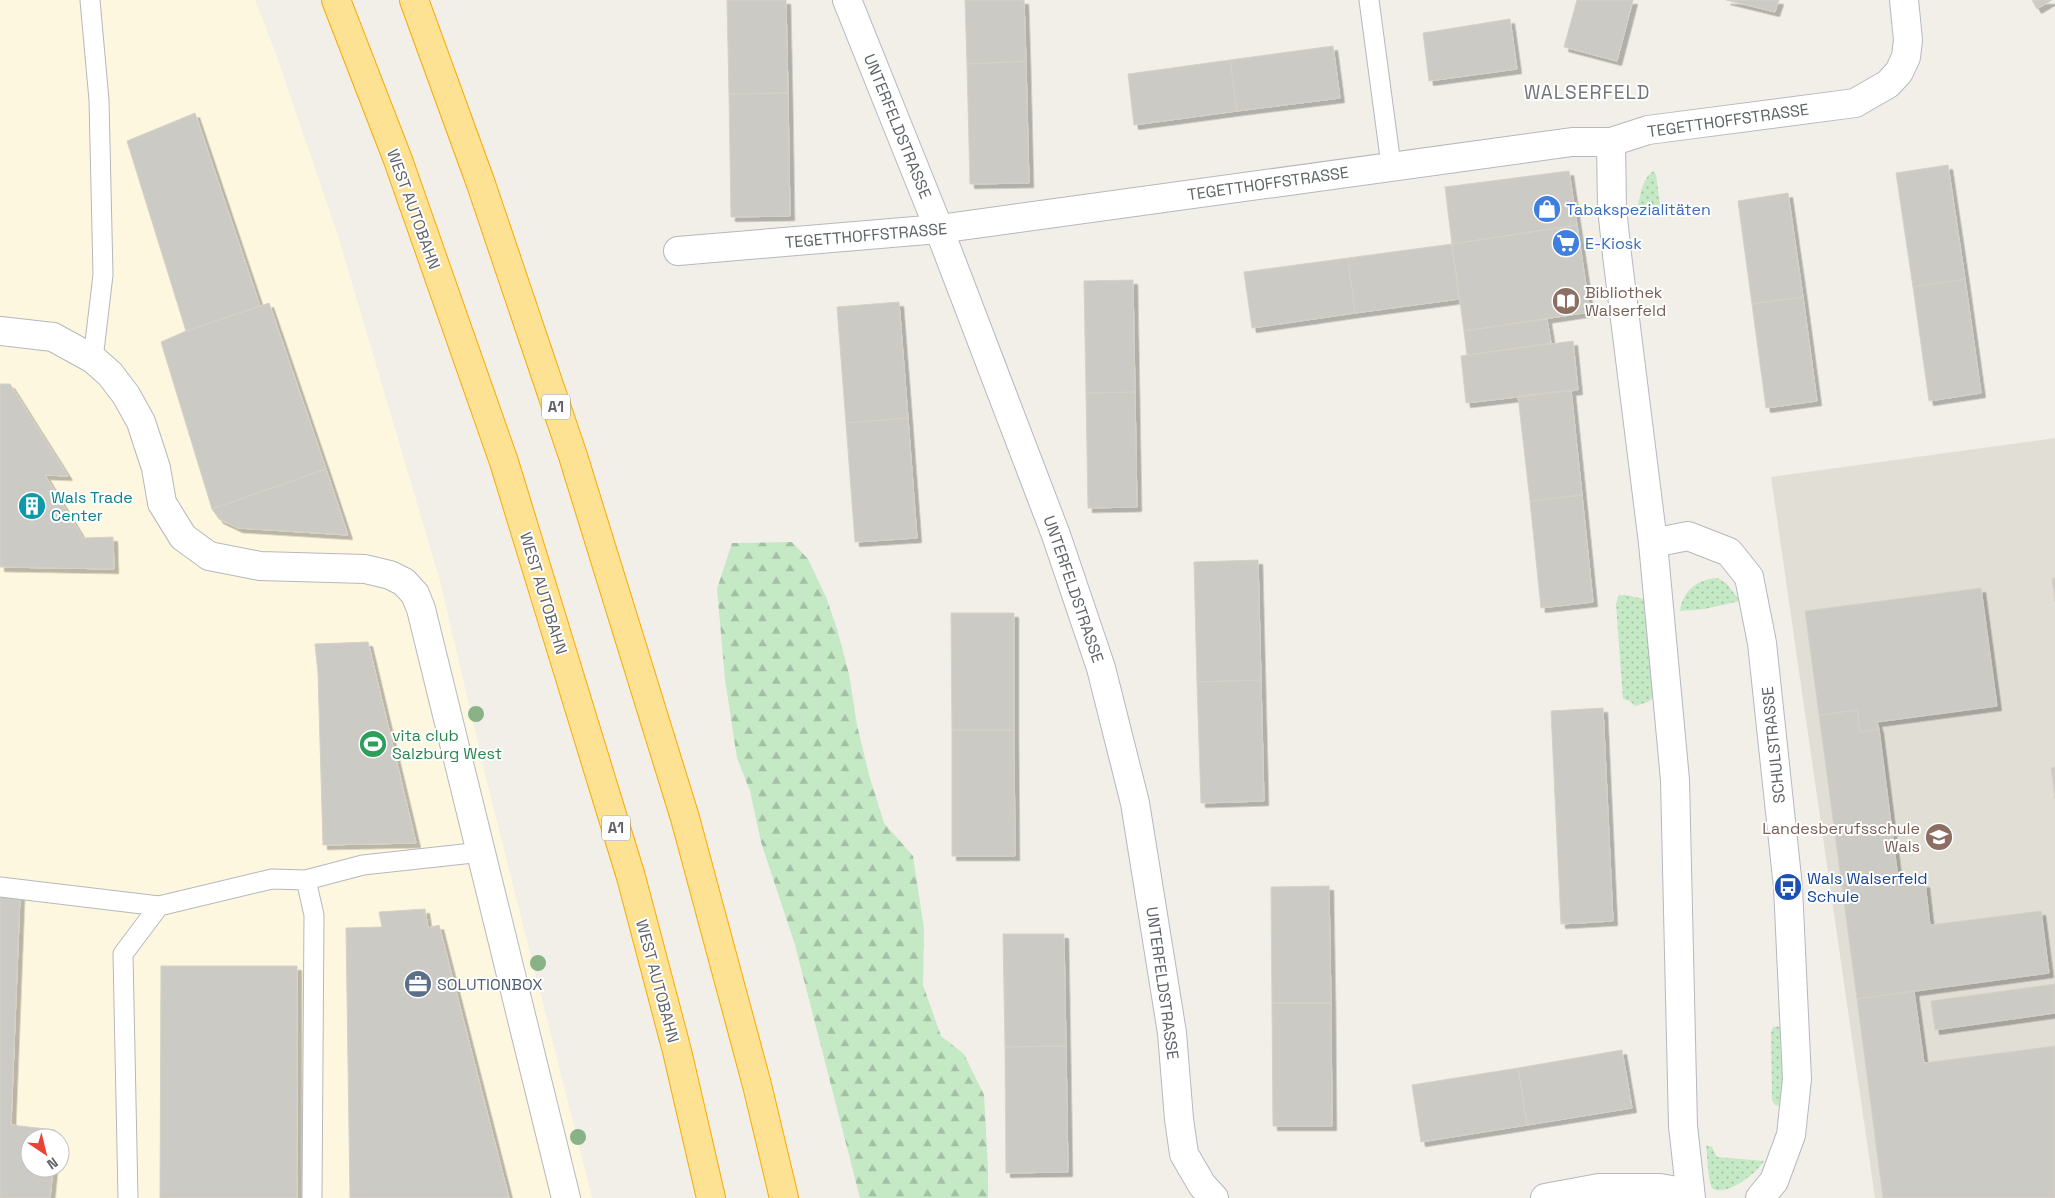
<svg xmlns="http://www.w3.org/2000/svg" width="2055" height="1198" font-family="'Space Grotesk',sans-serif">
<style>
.commercial{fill:#fef7e0;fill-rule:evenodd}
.education{fill:#e1ded6}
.green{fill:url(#green-dots)}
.forest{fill:url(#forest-firs)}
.building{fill:#cccac5;stroke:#d6d1c6;filter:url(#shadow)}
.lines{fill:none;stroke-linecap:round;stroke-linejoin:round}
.service-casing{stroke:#b5b8bc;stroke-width:21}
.minor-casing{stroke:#b5b8bc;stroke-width:30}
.tertiary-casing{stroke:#b5b8bc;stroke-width:30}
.motorway-casing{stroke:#f9ab00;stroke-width:30}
.service{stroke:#fff;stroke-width:19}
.minor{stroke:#fff;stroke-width:28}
.tertiary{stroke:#fff;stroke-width:28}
.motorway{stroke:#fde293;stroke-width:28}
.tree{fill:#89b387}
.labels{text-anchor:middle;stroke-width:4;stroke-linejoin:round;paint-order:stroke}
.shield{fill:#fff;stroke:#8f9295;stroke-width:1}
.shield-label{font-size:15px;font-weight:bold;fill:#5f6368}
.street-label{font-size:16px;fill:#5f6368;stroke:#fff}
.shop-label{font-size:16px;fill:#366cbe;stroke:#fff;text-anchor:start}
.education-label{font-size:16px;fill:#785e54;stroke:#fff;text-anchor:start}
.culture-label{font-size:16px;fill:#0d838f;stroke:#fff;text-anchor:start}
.leisure-label{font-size:16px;fill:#27864d;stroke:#fff;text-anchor:start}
.transit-label{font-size:16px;fill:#164399;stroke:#fff;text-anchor:start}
.service-label{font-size:16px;fill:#4e5e75;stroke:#fff;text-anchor:start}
.quarter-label{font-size:19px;letter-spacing:1px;fill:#70757a;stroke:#fff}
</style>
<defs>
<pattern id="green-dots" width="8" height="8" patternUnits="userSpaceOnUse" patternTransform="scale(1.25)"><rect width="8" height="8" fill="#c5e8c5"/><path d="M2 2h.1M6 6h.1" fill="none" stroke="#a3c0a4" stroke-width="1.8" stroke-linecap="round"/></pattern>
<pattern id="forest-firs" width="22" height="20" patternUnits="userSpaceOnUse" patternTransform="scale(1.25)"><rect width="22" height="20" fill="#c5e8c5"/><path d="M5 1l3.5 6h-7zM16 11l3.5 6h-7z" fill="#a3c0a4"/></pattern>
<filter id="shadow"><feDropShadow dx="4.5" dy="4.5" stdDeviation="0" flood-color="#0004"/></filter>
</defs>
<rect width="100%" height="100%" fill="#f1efe8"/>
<!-- commercial -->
<path class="commercial" d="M0,0H255L277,57L338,236L440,581L487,782L592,1198H0ZM30,1138H60V1168H30Z"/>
<!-- education -->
<path class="education" d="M2055,438V1198H1875L1771,477Z"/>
<!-- green -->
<path class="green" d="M1654,171L1656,175L1661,213L1638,214L1637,210C1640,198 1642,177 1654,171Z
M1718,578L1727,584L1740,601L1705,609L1680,611C1683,590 1698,579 1718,578Z
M1619,595H1625L1644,599L1655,696L1648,702L1635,706L1630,701L1623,699L1616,604Z
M1781,1026L1788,1027L1782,1090L1779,1106L1775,1105L1772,1100L1771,1033L1773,1027Z
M1706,1145L1712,1147L1717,1157L1764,1161C1757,1173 1725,1198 1712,1188C1707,1175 1708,1159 1706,1145Z"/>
<!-- forest -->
<path class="forest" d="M792,542L808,559L826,597L837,629L849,674L857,725L869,775L884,823L913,856L924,929L923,985L941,1036L964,1054L984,1095L988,1169V1198H860L795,945L761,842L750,791L737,758L725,679L717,589L732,543Z"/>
<!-- building -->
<path class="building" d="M727,0H786L788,93L729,94Z
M965,0H1024L1026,61L967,64Z
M1577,0H1633L1617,61L1564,47Z
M1726,0H1779L1775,12Z
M2032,0H2052L2037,9Z
M1510,19L1517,69L1429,81L1423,33Z
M1333,46L1340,98L1237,111L1230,60Z
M1230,60L1237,111L1134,125L1128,74Z
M1026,61L1029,183L970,184L967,64Z
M788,93L790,216L731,217L729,94Z
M195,113L260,306L186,331L127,141Z
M1948,165L1965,279L1913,287L1896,173Z
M1569,171L1577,225L1452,244L1445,187Z
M1788,193L1803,297L1752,304L1738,201Z
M1577,225L1590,312L1464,331L1452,244Z
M1452,244L1459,299L1355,313L1348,258Z
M1348,258L1355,313L1252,328L1244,272Z
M1965,279L1981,393L1929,401L1913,287Z
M1133,280L1135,392L1086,393L1084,281Z
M1803,297L1817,401L1766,408L1752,304Z
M899,302L908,418L846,423L837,307Z
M269,303L326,469L212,509L161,342L186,331Z
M1547,319L1551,343L1467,355L1464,331Z
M1573,341L1578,390L1466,403L1461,356Z
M0,384H10L68,476L45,475L83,538L113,537L114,569L0,567Z
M1571,390L1582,495L1530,501L1518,396Z
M1135,392L1137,507L1088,508L1086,393Z
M908,418L917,538L855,542L846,423Z
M326,469L348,535L238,528L219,519L212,509Z
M1582,495L1593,602L1541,608L1530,501Z
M1258,560L1261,680L1197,682L1194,562Z
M2052,578H2055V601Z
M1981,588L1997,706L1877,722L1879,729L1860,732L1857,710L1819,715L1805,611Z
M951,613H1014V730H952Z
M368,642L416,843L323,845L318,673L315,644Z
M1261,680L1264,801L1201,803L1197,682Z
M1603,708L1613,921L1561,924L1551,711Z
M1857,710L1860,732L1879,729L1899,886L1925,883L1930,925L2041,911L2049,973L1857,999L1819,715Z
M952,730H1014L1015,856H952Z
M2055,767V799L2051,768Z
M1329,886L1331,1003H1272L1271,887Z
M0,894L20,896L11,1125L55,1130V1138H30V1168H53L50,1198H0Z
M425,909L428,928L439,925L509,1198H350L346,928L382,927L379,912Z
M1003,934H1064L1066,1046L1005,1047Z
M161,966H297V1198H160Z
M2055,984V1013L1935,1030L1931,1001Z
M1914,991L1924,1063L2055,1046V1198H1883L1857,999Z
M1272,1003H1331L1332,1126H1273Z
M1066,1046L1068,1172L1006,1173L1005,1047Z
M1622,1050L1632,1108L1527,1125L1518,1068Z
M1518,1068L1527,1125L1421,1142L1412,1085Z"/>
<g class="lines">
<defs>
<path id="service" d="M90,0L99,100L103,275L93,359
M1369,0L1391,165
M0,887L159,906
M128,1198L123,954L159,906L272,879L306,880
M312,1198L314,915L306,880L363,865L482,852"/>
<path id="minor" d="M847,0L939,229L1056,535L1101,668L1135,803L1172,1033L1179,1119L1184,1154L1202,1185L1214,1198
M678,251L939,229L1572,142H1611
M0,331L53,337L93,359L110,374L126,395L141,422L156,468L162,503L183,537L209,556L260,566L365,569L390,575L404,582L415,594L421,609L566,1198
M1653,543L1688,536L1729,552L1749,577L1762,643L1788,887L1797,1079L1791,1135L1774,1181L1760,1198
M1545,1198L1599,1188H1660L1689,1193"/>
<path id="tertiary" d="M1691,1198L1683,1126L1675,780L1653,543L1617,255L1612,208L1611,142L1648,130L1855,103L1888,84L1899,72L1906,57L1908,40L1904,0"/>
<path id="motorway" d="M336,0L398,160L504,462L631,877L677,1051L711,1198
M414,0L481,184L573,456L685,818L757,1085L784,1198"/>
</defs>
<!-- service casing -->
<use href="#service" class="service-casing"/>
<!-- minor casing -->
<use href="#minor" class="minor-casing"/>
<!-- tertiary casing -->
<use href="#tertiary" class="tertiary-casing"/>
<!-- motorway casing -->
<use href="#motorway" class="motorway-casing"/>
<!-- service -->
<use href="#service" class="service"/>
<!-- minor -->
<use href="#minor" class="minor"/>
<!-- tertiary -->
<use href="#tertiary" class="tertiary"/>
<!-- motorway -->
<use href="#motorway" class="motorway"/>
</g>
<!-- trees -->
<g class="tree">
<circle cx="476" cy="714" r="8"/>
<circle cx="538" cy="963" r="8"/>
<circle cx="578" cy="1137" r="8"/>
</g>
<!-- icons -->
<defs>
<symbol id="shop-disc" viewBox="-11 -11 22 22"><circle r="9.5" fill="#3f7fe0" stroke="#fff"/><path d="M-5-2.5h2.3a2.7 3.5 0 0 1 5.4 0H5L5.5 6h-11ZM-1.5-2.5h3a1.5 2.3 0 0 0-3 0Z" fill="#fff"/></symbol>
<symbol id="supermarket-disc" viewBox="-11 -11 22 22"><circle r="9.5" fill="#3f7fe0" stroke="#fff"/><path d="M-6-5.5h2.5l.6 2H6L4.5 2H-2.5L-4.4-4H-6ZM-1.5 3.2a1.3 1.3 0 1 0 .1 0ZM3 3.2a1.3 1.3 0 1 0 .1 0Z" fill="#fff"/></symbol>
<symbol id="library-disc" viewBox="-11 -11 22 22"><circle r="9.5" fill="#8d6e63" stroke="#fff"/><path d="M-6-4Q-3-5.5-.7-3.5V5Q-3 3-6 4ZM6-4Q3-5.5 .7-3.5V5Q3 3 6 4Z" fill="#fff"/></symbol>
<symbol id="building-disc" viewBox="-11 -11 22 22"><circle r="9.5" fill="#0f9aa8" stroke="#fff"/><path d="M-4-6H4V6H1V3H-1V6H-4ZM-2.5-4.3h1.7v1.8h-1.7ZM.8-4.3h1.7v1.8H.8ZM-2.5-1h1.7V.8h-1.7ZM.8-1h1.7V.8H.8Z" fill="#fff"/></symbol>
<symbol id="stadium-disc" viewBox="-11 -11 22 22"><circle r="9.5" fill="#2e9e5b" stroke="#fff"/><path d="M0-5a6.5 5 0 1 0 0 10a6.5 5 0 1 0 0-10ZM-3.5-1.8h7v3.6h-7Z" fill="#fff"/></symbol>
<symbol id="school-disc" viewBox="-11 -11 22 22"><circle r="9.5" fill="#8d6e63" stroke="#fff"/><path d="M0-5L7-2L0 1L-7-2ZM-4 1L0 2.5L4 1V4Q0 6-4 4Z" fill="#fff"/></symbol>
<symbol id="bus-disc" viewBox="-11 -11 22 22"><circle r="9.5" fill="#1a4fb4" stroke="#fff"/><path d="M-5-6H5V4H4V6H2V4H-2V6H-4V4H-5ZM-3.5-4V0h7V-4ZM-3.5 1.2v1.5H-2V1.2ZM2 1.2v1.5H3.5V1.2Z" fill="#fff"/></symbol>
<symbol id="office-disc" viewBox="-11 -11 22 22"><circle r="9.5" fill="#5c6f8a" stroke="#fff"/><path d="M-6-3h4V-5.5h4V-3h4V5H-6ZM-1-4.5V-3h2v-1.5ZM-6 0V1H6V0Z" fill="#fff"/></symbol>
</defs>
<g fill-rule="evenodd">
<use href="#shop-disc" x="1531" y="193" width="32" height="32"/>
<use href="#supermarket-disc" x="1550" y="227" width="32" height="32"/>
<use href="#library-disc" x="1550" y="285" width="32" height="32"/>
<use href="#building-disc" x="16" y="490" width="32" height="32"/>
<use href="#stadium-disc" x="357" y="728" width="32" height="32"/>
<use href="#school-disc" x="1923" y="821" width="32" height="32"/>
<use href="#bus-disc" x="1772" y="871" width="32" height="32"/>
<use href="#office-disc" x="402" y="968" width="32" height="32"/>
</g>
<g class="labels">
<!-- shield labels -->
<g class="shield">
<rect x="542" y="394.5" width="28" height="25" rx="4"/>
<rect x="602" y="815.5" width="28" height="25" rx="4"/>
</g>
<g class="shield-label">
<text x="556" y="412">A1</text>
<text x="616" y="833">A1</text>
</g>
<!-- street labels -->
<g class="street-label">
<text transform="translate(1728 120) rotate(-8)" y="6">TEGETTHOFFSTRASSE</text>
<text transform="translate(898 126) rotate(68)" y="6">UNTERFELDSTRASSE</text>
<text transform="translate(1268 183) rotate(-8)" y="6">TEGETTHOFFSTRASSE</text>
<text transform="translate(414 209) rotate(70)" y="6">WEST AUTOBAHN</text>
<text transform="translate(866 235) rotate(-5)" y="6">TEGETTHOFFSTRASSE</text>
<text transform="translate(1074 589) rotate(71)" y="6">UNTERFELDSTRASSE</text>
<text transform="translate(544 593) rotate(73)" y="6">WEST AUTOBAHN</text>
<text transform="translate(1773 745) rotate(-96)" y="6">SCHULSTRASSE</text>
<text transform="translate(658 981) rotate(75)" y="6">WEST AUTOBAHN</text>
<text transform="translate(1163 983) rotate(82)" y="6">UNTERFELDSTRASSE</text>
</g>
<!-- shop labels -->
<g class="shop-label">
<text x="1566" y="215">Tabakspezialitäten</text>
<text x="1585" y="249">E-Kiosk</text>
</g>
<!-- education labels -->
<g class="education-label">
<text x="1585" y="298">Bibliothek<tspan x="1585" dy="18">Walserfeld</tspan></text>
<text x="1920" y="834" text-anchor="end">Landesberufsschule<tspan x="1920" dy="18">Wals</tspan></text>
</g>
<!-- culture labels -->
<g class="culture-label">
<text x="51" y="503">Wals Trade<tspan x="51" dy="18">Center</tspan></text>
</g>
<!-- leisure labels -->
<g class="leisure-label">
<text x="392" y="741">vita club<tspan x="392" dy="18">Salzburg West</tspan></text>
</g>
<!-- transit labels -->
<g class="transit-label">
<text x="1807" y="884">Wals Walserfeld<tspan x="1807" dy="18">Schule</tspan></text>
</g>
<!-- service labels -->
<g class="service-label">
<text x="437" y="990">SOLUTIONBOX</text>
</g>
<!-- quarter labels -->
<g class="quarter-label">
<text x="1587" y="99">WALSERFELD</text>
</g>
</g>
<!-- north arrow -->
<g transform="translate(45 1153) rotate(145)"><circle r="24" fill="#ffffff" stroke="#bfc1c3"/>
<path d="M0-4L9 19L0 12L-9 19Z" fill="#ea4335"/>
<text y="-8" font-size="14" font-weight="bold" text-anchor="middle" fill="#5f6368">N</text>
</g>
</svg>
